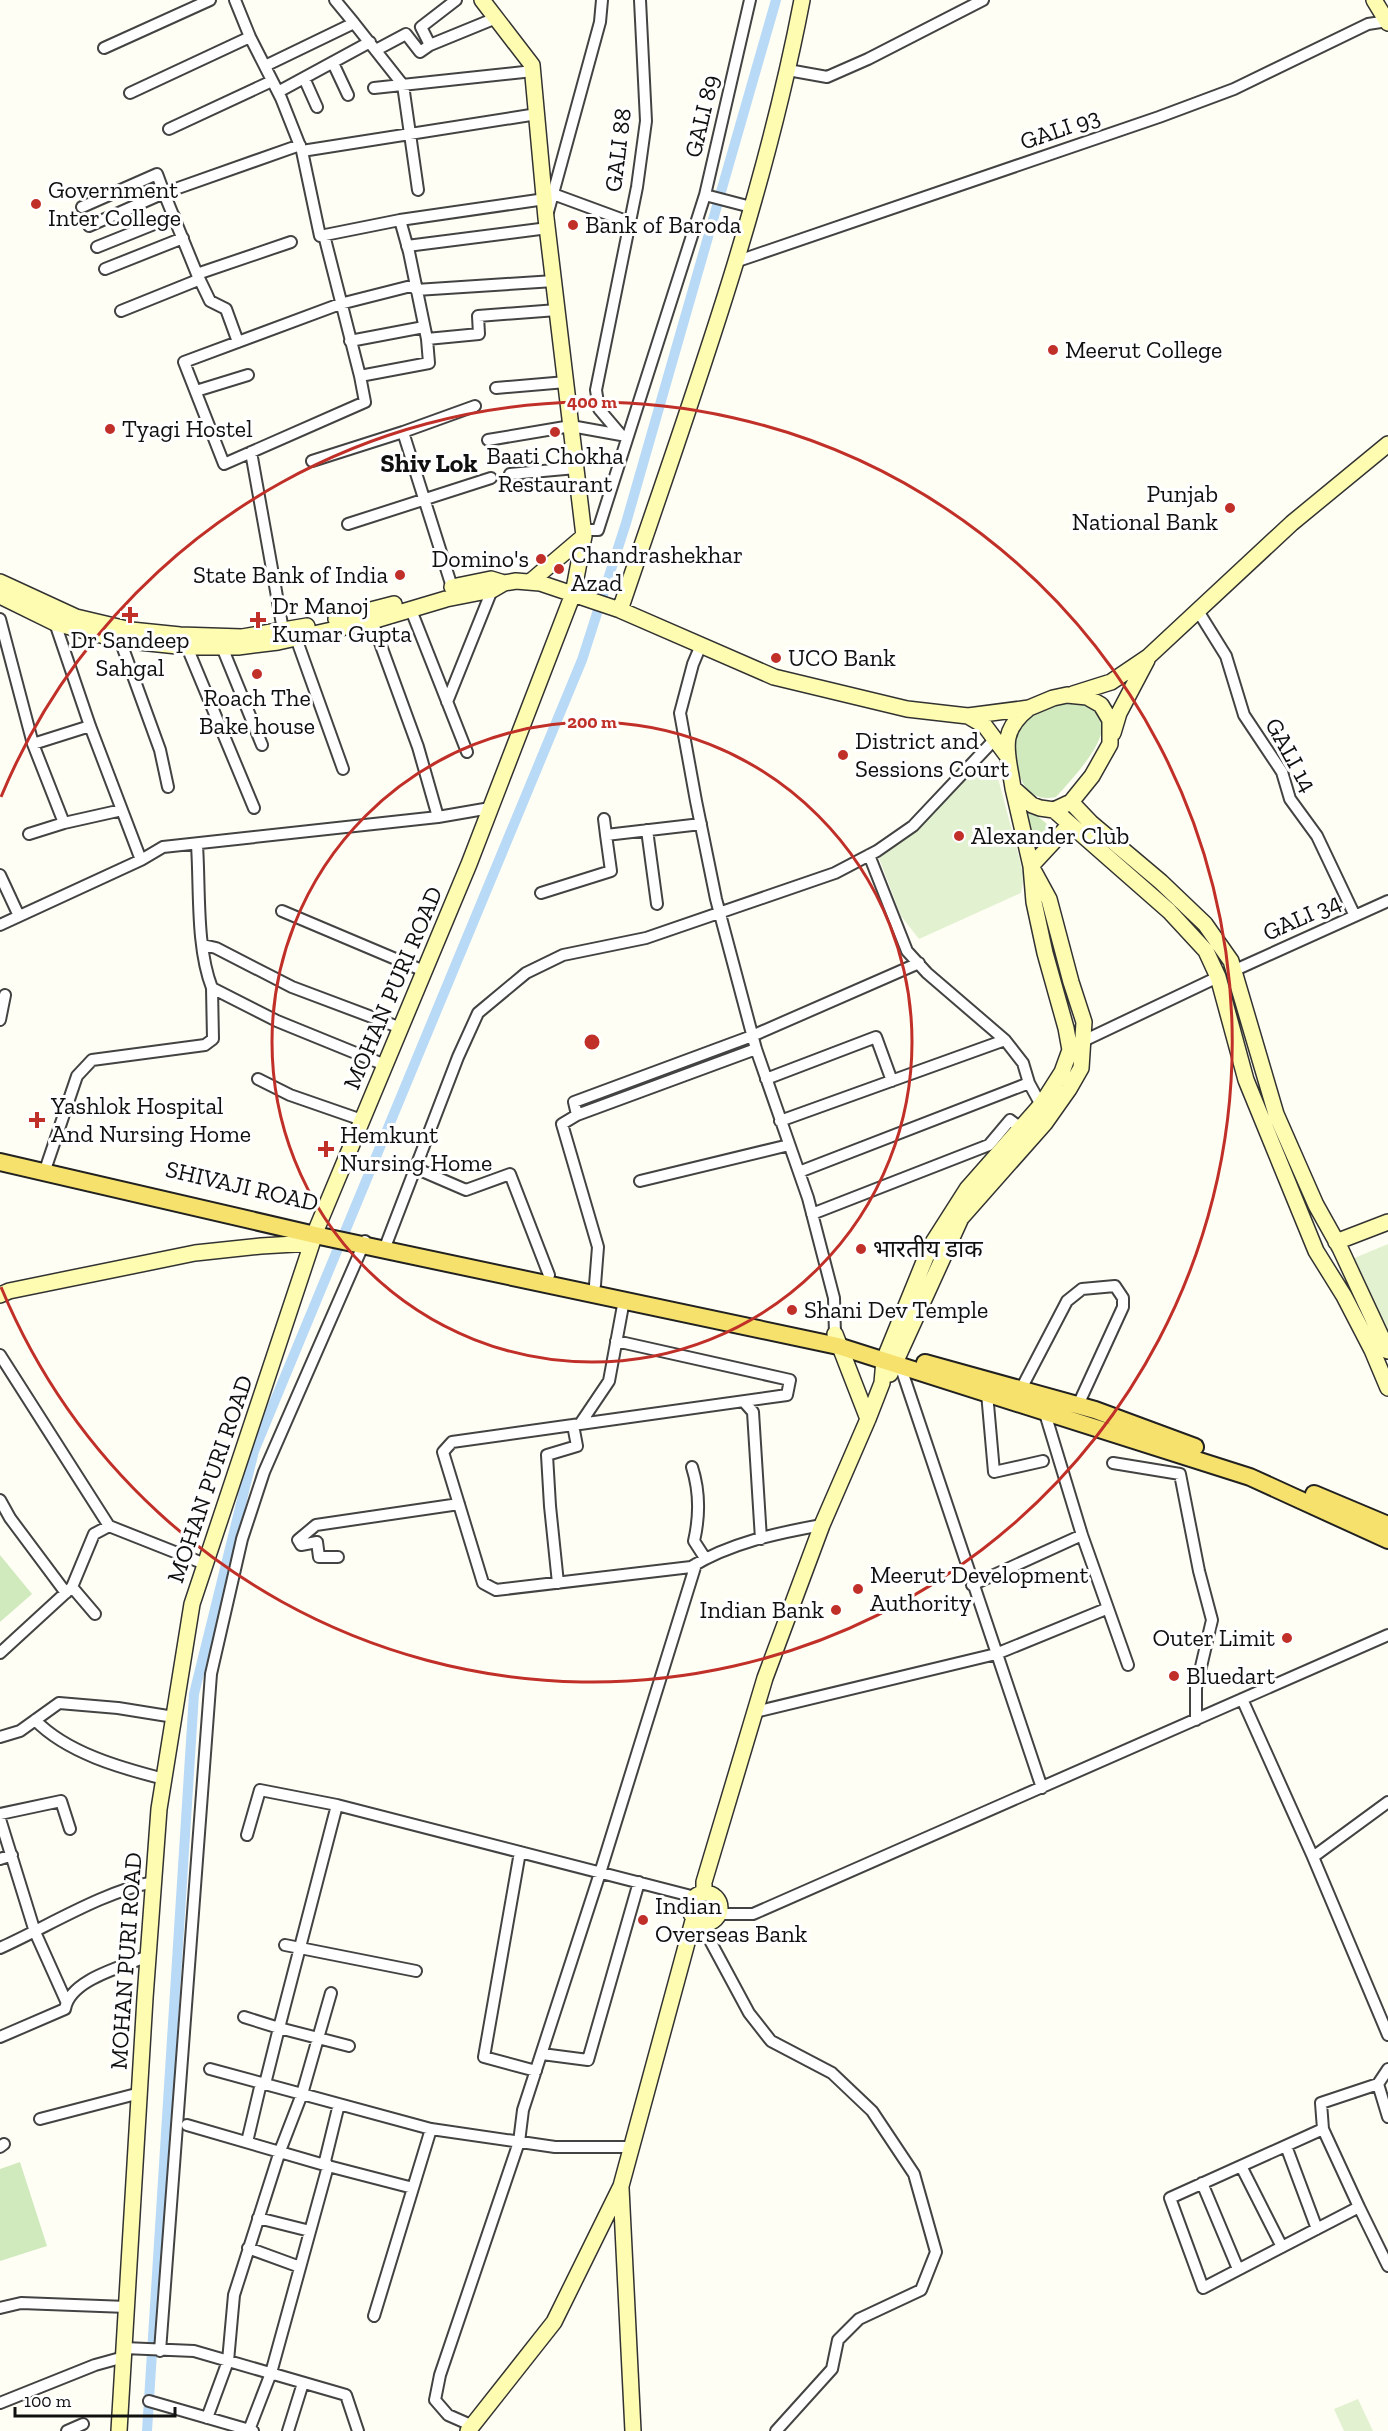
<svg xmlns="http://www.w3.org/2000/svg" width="1388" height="2431" font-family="'Zilla Slab','Noto Sans Devanagari',serif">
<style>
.green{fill:#d0eabd}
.pitch{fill:#e2f1cf}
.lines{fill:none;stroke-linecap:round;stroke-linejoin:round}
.canal{stroke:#b9daf6;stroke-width:10}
.street-casing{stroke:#434343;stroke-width:14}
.secondary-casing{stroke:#323232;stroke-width:18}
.primary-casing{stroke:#212121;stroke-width:20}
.street{stroke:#fff;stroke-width:10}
.secondary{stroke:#fdfcb1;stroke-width:15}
.primary{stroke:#f6e16d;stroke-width:16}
.ring{fill:none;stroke:#c03029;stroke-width:3}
.poi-dot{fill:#c03029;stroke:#fff;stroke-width:2}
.labels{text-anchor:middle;stroke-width:6;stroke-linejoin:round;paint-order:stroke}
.street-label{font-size:24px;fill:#101010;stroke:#fff}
.poi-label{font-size:24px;fill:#101010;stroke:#fff;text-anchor:start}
.neighbourhood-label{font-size:26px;font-weight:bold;fill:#101010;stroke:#fff}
.centre{fill:#c03029;stroke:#fff;stroke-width:3}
.ring-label{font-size:18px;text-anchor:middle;font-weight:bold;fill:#c03029;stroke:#fff;stroke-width:6;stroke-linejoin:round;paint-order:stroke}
</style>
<rect width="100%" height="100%" fill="#fffef4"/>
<!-- green -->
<path class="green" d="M1060,701C1143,704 1083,767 1056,797C1019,805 1015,763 1012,736L1035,713Z
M1018,800L1047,824L1048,831L1037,845L1034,846Z
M0,1555L32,1594L0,1622Z
M20,2162L47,2246L0,2261V2169Z"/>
<!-- pitch -->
<path class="pitch" d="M980,762L995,767L1024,876L1021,893L919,939L901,916L879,858L931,815Z
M1388,1244V1339L1352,1259Z
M1358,2399L1373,2431H1344L1334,2409Z"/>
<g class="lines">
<!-- canal -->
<path class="canal" d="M147,2431L194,1694L254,1451L582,660L626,523L776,0"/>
<defs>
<path id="street" d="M235,0L250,37L281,98L302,151L320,236L400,220L409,252L427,339L429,363L360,376L324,235
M335,0L354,23
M456,0L421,27L430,45L496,18
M750,0L705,195L751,207
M104,48L210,0
M376,50L406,34L420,52L430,45
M333,63L348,95
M265,66L354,23L403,85L418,190
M788,70L827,77L868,59L983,0
M304,78L317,107
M374,88L533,71
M278,92L370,42
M130,93L250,37
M169,129L272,81
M302,151L537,114
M553,194L629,222
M82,207L157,174L164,193L300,145
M548,212L600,22L602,0
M400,220L545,199
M89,226L164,193L197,274L291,242
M407,246L548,228
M97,247L174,216
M738,261L1159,117L1234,89L1368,24L1388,21
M105,269L183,238
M416,290L554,281
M121,311L198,280L197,274L210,301L226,309L238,342
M427,339L479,334L478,316L557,310
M350,341L424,327
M360,376L365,402L224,464L184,362L340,304L415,285
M496,388L566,382
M196,391L248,375
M403,432L452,587
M621,435L599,409L596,390L637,187L646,121L640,0
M488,440L571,426L621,435
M251,452L283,630
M312,461L403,432L475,406
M510,474L576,468
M348,524L491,478
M583,530H598L705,195
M411,610L467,752
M1198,611L1226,656L1244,715L1282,772L1290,799L1317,836L1355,916
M0,619L33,744L90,726
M372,621L418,747L438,817
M296,638L343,769
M120,640L160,750L168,787
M701,645L693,664L680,713L696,801L716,899L756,1049L808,1198L834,1298L835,1334
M187,647L254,808
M222,647L262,745
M447,702L492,590
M33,744L64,823
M604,819L606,835L701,824
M647,830L657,904
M29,834L64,823L122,810
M197,845C200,890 196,947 212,988L277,1021L385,1065
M869,855L907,951L927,973L1005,1040L1023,1063L1029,1083L1041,1105
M141,860L163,847L438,817L490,808
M0,875L19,916
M541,893L611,871L606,835
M282,911L424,971
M0,925L141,860L90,726L55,623
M203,945L216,948L292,987L401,1028
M1233,971L1388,901
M0,1020L5,995
M1077,1044L1218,977
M756,1049L577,1115L574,1102L752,1036L919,963
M258,1079L290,1095L362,1120
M766,1079L876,1037L892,1081
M577,1115L562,1124L598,1247L595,1285
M780,1121L1005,1040
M415,1168L466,1190L510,1174L549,1275
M799,1172L1029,1083
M44,1173L77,1076L92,1060L205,1045L213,1039L212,988
M640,1181L789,1145
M812,1214L989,1145L1010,1120L1021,1128
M387,1242L458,1057L478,1013L526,973L563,955L646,938L835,873L877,851L913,826L995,739
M624,1300L609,1381L580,1424L452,1442L443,1452L483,1583L496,1590L691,1567C730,1543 777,1533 822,1525
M0,1355L109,1526L205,1564
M900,1365L1042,1788
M1021,1389L1067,1301L1082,1289L1115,1286L1123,1298V1307L1078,1405
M987,1393L994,1472L1043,1461
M745,1403L753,1412L761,1539
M1044,1410L1082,1535L1128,1665
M580,1424L787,1395L790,1380L616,1341
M1113,1463L1180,1474L1199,1571L1212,1620L1196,1688V1720
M692,1467C700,1492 700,1515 694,1541L705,1558
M0,1500L10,1518L66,1593
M338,1557H319L317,1542L301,1545L298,1540L316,1525L459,1504
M558,1583L550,1506L547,1455L577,1446L573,1425
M972,1585L1082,1535
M72,1587L95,1614
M0,1653L72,1587L94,1534L109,1526
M1242,1699L1313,1857
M755,1712L996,1654L1106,1609
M35,1720C67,1753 121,1768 164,1779
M0,1737L20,1731L59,1703L118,1708L174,1717
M1388,1802L1313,1857L1388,2035
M0,1814L61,1801L70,1829
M0,1819L35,1932L66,2001
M247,1835L260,1790L337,1805
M520,1852L484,2057L536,2071
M0,1859L12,1855
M718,1914H753L1388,1635
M700,1922L749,2013L771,2041L832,2073L872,2111L914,2174L936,2252L921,2290L859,2319L838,2340L832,2369L776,2431
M285,1945L416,1971
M0,1948C47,1927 104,1891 154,1882
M244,2017L279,2028L265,2084
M0,2037L65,2009C70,1979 123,1967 148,1956
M349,2046L279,2028L337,1805L695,1897
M542,2054L588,2060L639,1882
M210,2069L431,2129L555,2147H631
M1388,2069L1378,2084L1388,2117
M339,2104L325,2161L328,2166L413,2188
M40,2119L140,2093
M187,2125L328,2166L271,2373L249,2430
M1323,2129L1359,2207L1203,2288L1170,2198L1323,2129L1321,2103L1378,2084
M247,2142L261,2083
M1286,2146L1317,2229
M0,2147L4,2144
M1241,2166L1282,2247
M1202,2183L1238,2269
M1359,2207L1388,2266
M258,2218L310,2231
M248,2248L300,2267
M0,2308L21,2303L127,2307
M374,2316L431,2129
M124,2348L194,2351L346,2395L358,2431
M160,2351L211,1674L242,1539L264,1472L365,1241
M149,2401L253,2431
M0,2403L95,2365L124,2357
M207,2418L228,2361L234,2295L280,2151L302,2094L331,1993
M473,2426L448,2415L435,2400L440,2375L519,2142L523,2110L600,1873L696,1564
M67,2431L83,2424
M288,2431L303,2383"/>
<path id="secondary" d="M1374,0L1388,23
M0,582L76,617L131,630L180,635L242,637L307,626
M530,582L584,536
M452,587L491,579L504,583
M0,596L55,623L120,640L187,647H238L278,642L372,621L446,599L492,590L504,583L516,581L540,583L620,610L774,677L907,709L968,716L1029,708L1053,698L1067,695L1087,697L1101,705L1110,720V744L1092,776L1071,802L1054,810L1040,808L1032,805L1013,788C1008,753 997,733 1029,708
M620,610C688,409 762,209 802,0
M336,619L394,604
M1073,694L1111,682L1148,657L1292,523L1388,444
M968,716L985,726L1008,757
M1113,733L1119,713L1147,660
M1071,802L1091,823L1161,882L1205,924L1231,961L1276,1114L1316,1205L1340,1248L1388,1351
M1054,810L1169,911L1206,951L1218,977L1246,1080L1316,1251L1344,1296L1372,1350L1388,1388
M1336,1242L1388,1222
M0,1295L9,1291L195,1253L261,1246L312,1243
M835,1334L868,1419
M890,1374L961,1218L1045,1123L1069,1089L1081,1068L1084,1022L1071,982L1049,899L1031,866L1070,824
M704,1893V1882L765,1678L822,1525L868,1419L882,1383L884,1360L930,1247L967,1189L1041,1105L1062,1072L1070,1050L1066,1028L1045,953L1034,902L1031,866L1013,788
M690 1908a15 15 0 1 1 30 0a15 15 0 1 1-30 0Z
M621,2188L633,2431
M119,2431L145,1998L159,1809L192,1604L317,1228L469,864L573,594L584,536L546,218L532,65L482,0
M468,2431L554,2322L621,2186L694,1917"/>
<path id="primary" d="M0,1162L315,1235L838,1346L1250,1477L1388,1540
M925,1363L1095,1410L1195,1447
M1314,1494L1388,1525"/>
</defs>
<!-- street casing -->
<use href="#street" class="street-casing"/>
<!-- secondary casing -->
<use href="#secondary" class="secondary-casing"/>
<!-- primary casing -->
<use href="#primary" class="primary-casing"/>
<!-- street -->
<use href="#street" class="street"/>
<!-- secondary -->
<use href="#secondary" class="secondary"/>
<!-- primary -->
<use href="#primary" class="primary"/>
</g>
<!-- distance rings -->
<g class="ring">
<circle cx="592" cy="1042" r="320"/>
<path d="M1 797A640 640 0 1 1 1 1287"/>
</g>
<!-- markers -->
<g class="poi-dot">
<circle cx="36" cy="204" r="6"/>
<circle cx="573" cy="225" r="6"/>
<circle cx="1053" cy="350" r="6"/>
<circle cx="110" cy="429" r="6"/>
<circle cx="555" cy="432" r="6"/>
<circle cx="1230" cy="508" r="6"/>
<circle cx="541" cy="559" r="6"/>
<circle cx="559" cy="569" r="6"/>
<circle cx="400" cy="575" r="6"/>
<path d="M127 606h6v6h6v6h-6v6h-6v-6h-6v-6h6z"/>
<path d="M255 611h6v6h6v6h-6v6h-6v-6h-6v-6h6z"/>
<circle cx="776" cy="658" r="6"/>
<circle cx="257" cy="674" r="6"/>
<circle cx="843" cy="755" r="6"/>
<circle cx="959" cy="836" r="6"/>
<path d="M34 1111h6v6h6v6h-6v6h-6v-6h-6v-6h6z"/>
<path d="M323 1140h6v6h6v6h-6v6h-6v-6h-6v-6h6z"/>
<circle cx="861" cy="1249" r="6"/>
<circle cx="792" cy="1310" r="6"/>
<circle cx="858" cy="1589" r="6"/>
<circle cx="836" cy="1610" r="6"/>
<circle cx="1287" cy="1638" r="6"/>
<circle cx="1174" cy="1676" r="6"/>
<circle cx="643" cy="1920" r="6"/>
</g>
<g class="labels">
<!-- street labels -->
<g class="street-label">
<text transform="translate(702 116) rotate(-77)" y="8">GALI 89</text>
<text transform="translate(1060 129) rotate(-19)" y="8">GALI 93</text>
<text transform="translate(618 150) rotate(-83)" y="8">GALI 88</text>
<text transform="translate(1291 755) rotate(61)" y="8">GALI 14</text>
<text transform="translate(1302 917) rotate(-24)" y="8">GALI 34</text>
<text transform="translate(393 988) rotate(-67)" y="8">MOHAN PURI ROAD</text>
<text transform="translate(242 1186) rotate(13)" y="8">SHIVAJI ROAD</text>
<text transform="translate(210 1479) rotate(-71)" y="8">MOHAN PURI ROAD</text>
<text transform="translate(126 1961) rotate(-86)" y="8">MOHAN PURI ROAD</text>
</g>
<!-- poi labels -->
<g class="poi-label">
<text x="48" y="198">Government<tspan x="48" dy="28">Inter College</tspan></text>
<text x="585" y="233">Bank of Baroda</text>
<text x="1065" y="358">Meerut College</text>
<text x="122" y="437">Tyagi Hostel</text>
<text x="555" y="464" text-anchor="middle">Baati Chokha<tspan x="555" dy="28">Restaurant</tspan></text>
<text x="1218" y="502" text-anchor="end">Punjab<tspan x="1218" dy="28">National Bank</tspan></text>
<text x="571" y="563">Chandrashekhar<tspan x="571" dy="28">Azad</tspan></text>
<text x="529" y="567" text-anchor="end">Domino's</text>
<text x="388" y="583" text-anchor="end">State Bank of India</text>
<text x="272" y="614">Dr Manoj<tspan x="272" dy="28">Kumar Gupta</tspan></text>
<text x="130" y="648" text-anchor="middle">Dr Sandeep<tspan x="130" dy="28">Sahgal</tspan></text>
<text x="788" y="666">UCO Bank</text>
<text x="257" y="706" text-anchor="middle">Roach The<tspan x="257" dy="28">Bake house</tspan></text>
<text x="855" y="749">District and<tspan x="855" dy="28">Sessions Court</tspan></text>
<text x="971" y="844">Alexander Club</text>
<text x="51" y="1114">Yashlok Hospital<tspan x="51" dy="28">And Nursing Home</tspan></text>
<text x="340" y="1143">Hemkunt<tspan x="340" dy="28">Nursing Home</tspan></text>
<text x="873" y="1257">भारतीय डाक</text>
<text x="804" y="1318">Shani Dev Temple</text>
<text x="870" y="1583">Meerut Development<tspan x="870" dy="28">Authority</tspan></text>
<text x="824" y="1618" text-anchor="end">Indian Bank</text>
<text x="1275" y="1646" text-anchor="end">Outer Limit</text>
<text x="1186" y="1684">Bluedart</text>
<text x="655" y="1914">Indian<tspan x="655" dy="28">Overseas Bank</tspan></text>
</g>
<!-- neighbourhood labels -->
<g class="neighbourhood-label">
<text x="429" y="472">Shiv Lok</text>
</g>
</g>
<circle cx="592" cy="1042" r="9" class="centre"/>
<g class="ring-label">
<text x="592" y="408">400 m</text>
<text x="592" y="728">200 m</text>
</g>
<!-- scale -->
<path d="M15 2407v9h160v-9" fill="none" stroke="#101010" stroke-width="3"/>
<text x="24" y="2407" font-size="18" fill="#101010" stroke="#ffffff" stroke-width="4.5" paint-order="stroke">100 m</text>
</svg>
